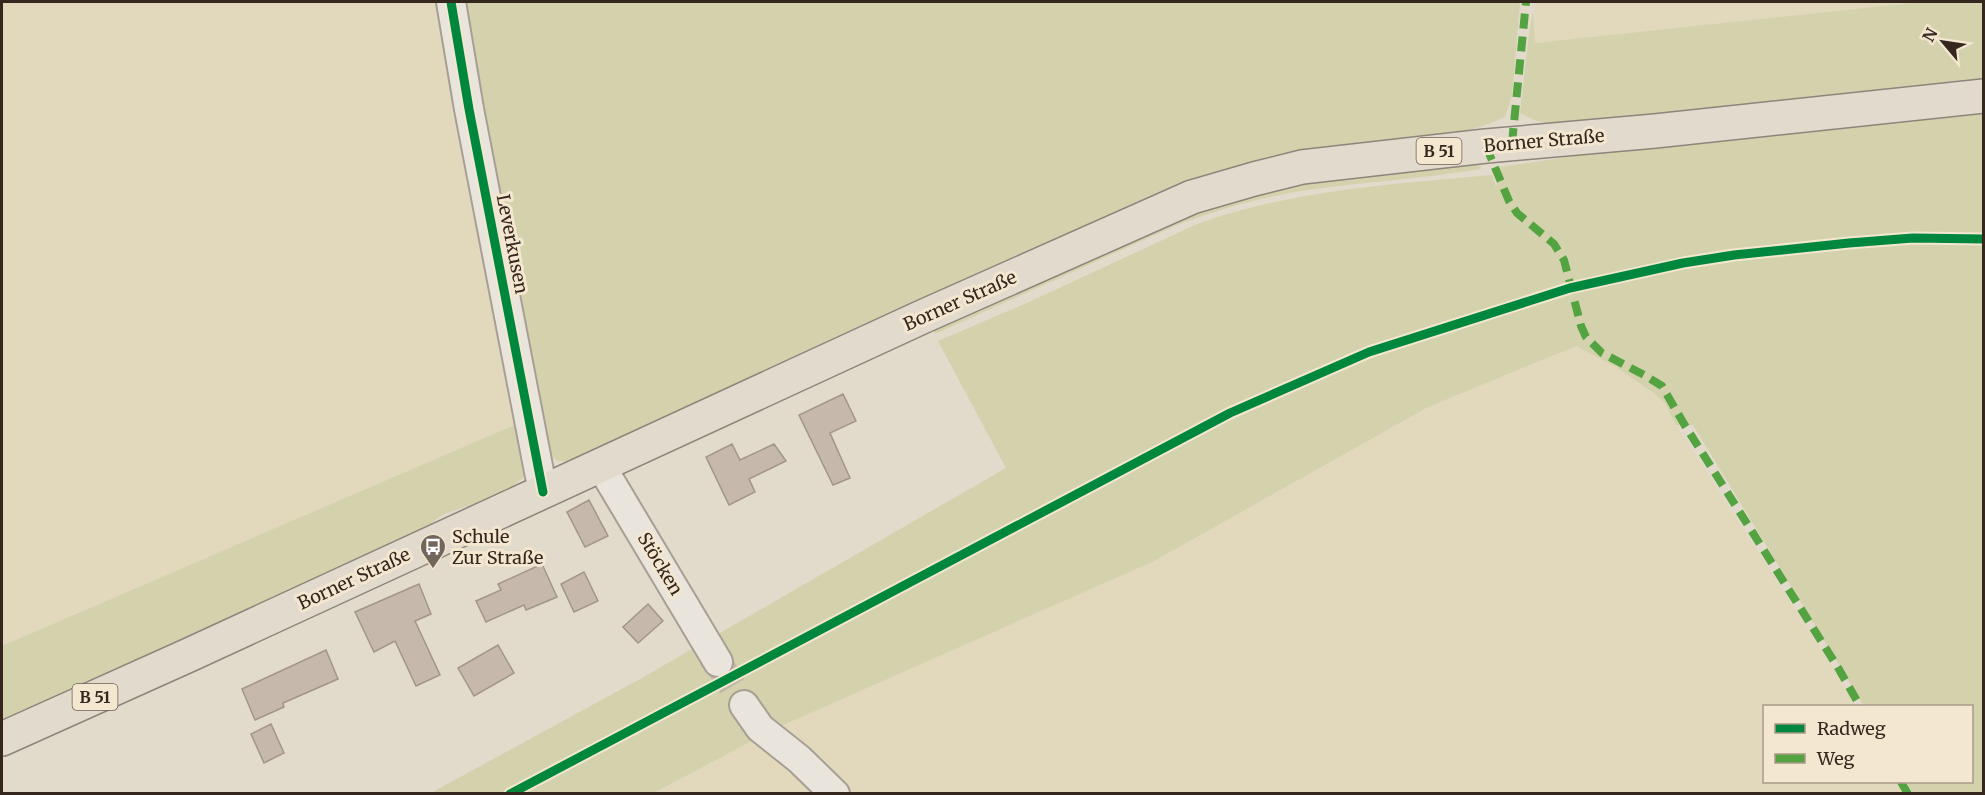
<svg xmlns="http://www.w3.org/2000/svg" width="1985" height="795" font-family="Merriweather,serif">
<style>
.farmland{fill:#e2d8bb}
.green{fill:#d4d1ad}
.building{fill:#c6b8ab;stroke:#a2958a;stroke-width:1.5}
.lines{fill:none;stroke-linecap:round;stroke-linejoin:round}
.minor-tunnel{stroke:#bfb6a7;stroke-width:28;stroke-dasharray:28 14;stroke-linecap:butt}
.minor-casing{stroke:#a79f94;stroke-width:32}
.major-casing{stroke:#8d857a;stroke-width:36}
.minor{stroke:#eae5dc;stroke-width:28}
.major{stroke:#e2dacd;stroke-width:33}
.quiet{stroke:#53a341;stroke-width:8;stroke-dasharray:15 8;stroke-linecap:butt}
.cycleway-casing{stroke:#f4e7d0;stroke-width:13}
.cycleway{stroke:#00873e;stroke-width:9}
.labels{text-anchor:middle;stroke-width:6;stroke-linejoin:round;paint-order:stroke}
.shield{fill:#f4e7d0;stroke:#6e6153;stroke-width:1.5}
.shield-label{font-size:16px;font-weight:bold;fill:#35271d}
.street-label{font-size:18px;fill:#35271d;stroke:#f4e7d0}
.poi-label{font-size:18px;fill:#35271d;stroke:#f4e7d0;text-anchor:start}
</style>
<rect width="100%" height="100%" fill="#e2daca"/>
<!-- farmland -->
<path class="farmland" d="M2,2H444L517,424L2,646Z
M1535,2H1921L1534,43Z
M1576,346L1616,367L1665,403L1676,425L1833,668L1855,706H1764V782H1897L1904,793H841L772,730L1154,561L1428,407Z
M759,736L824,794H655Z"/>
<!-- green -->
<path class="green" d="M460,2H1520L1512,96L1505,117C1436,149 1337,147 1262,160C1205,171 1150,194 1099,220L572,461H558L546,451Z
M1921,2H1983V80L1552,125L1534,120L1520,113L1529,34L1533,11L1535,43Z
M1983,112V793H1913L1906,782H1972V706H1864L1693,425H1676L1665,403L1652,392L1616,367L1576,346L1428,407L1154,561L772,730L654,793L429,794L642,678L1006,468L938,341L1029,302L1195,225C1289,190 1393,184 1492,175L1496,187L1500,167L1582,155Z
M1475,163L1481,167L1480,169C1421,179 1360,182 1301,191C1258,198 1217,210 1177,225L935,334L933,328L1174,219L1300,183Z
M517,424L529,469C519,488 486,501 465,507C451,512 436,514 429,528L2,723V646Z"/>
<!-- building -->
<path class="building" d="M843,394L856,421L830,433L850,478L833,485L799,415Z
M732,444L740,460L774,444L786,461L749,479L755,492L729,505L706,457Z
M589,500L608,536L585,547L567,512Z
M542,564L557,597L526,610L524,605L486,622L476,601L501,590L498,584Z
M584,572L598,601L574,612L561,584Z
M419,584L431,614L415,621L440,675L416,686L395,641L374,652L355,612Z
M648,604L663,621L638,643L623,627Z
M498,645L514,673L474,696L458,668Z
M326,650L338,679L283,703L284,707L255,720L242,689Z
M271,724L284,753L264,763L251,734Z"/>
<g class="lines">
<!-- minor-tunnel -->
<path class="minor-tunnel" d="M718,662L744,705"/>
<defs>
<path id="minor" d="M451,2L469,109L543,492
M601,466L718,662
M744,705L760,728L799,759L835,794"/>
<path id="major" d="M2,739L189,655L922,317L1192,197L1254,179L1302,167L1486,146L1655,131L1984,96"/>
</defs>
<!-- minor casing -->
<use href="#minor" class="minor-casing"/>
<!-- major casing -->
<use href="#major" class="major-casing"/>
<!-- minor -->
<use href="#minor" class="minor"/>
<!-- major -->
<use href="#major" class="major"/>
<!-- quiet -->
<path class="quiet" d="M1512,143L1526,2
M1486,146L1509,201L1517,213L1554,244L1564,260L1581,326L1586,337L1602,353L1644,375L1662,386L1684,424L1837,666L1860,706
M1901,782L1908,794"/>
<defs>
<path id="cycleway" d="M451,2L469,109L543,492
M510,794L1230,413L1369,352L1570,288L1683,263L1734,255L1849,243L1913,238L1984,239"/>
</defs>
<!-- cycleway casing -->
<use href="#cycleway" class="cycleway-casing"/>
<!-- cycleway -->
<use href="#cycleway" class="cycleway"/>
</g>
<!-- icons -->
<defs>
<symbol id="bus-pin" viewBox="-11 -11 22 30"><path d="M0 17L-7.5 6A9.5 9.5 0 1 1 7.5 6Z" fill="#72665a" stroke="#f4e7d0"/><path d="M-5-6H5V4H4V6H2V4H-2V6H-4V4H-5ZM-3.5-4V0h7V-4ZM-3.5 1.2v1.5H-2V1.2ZM2 1.2v1.5H3.5V1.2Z" fill="#fff"/></symbol>
</defs>
<g fill-rule="evenodd">
<use href="#bus-pin" x="418" y="532" width="30" height="40"/>
</g>
<g class="labels">
<!-- shield labels -->
<g class="shield">
<rect x="1416.5" y="138" width="45" height="26" rx="4.5"/>
<rect x="72.5" y="684" width="45" height="26" rx="4.5"/>
</g>
<g class="shield-label">
<text x="1439" y="157">B 51</text>
<text x="95" y="703">B 51</text>
</g>
<!-- street labels -->
<g class="street-label">
<text transform="translate(1544 141) rotate(-5)" y="6">Borner Straße</text>
<text transform="translate(512 244) rotate(79)" y="6">Leverkusen</text>
<text transform="translate(960 301) rotate(-24)" y="6">Borner Straße</text>
<text transform="translate(660 564) rotate(59)" y="6">Stöcken</text>
<text transform="translate(354 579) rotate(-25)" y="6">Borner Straße</text>
</g>
<!-- poi labels -->
<g class="poi-label">
<text x="452" y="543">Schule<tspan x="452" dy="21">Zur Straße</tspan></text>
</g>
</g>
<!-- border -->
<rect width="1985" height="795" fill="none" stroke="#35271d" stroke-width="6"/>
<!-- legend -->
<rect x="1763" y="705" width="210" height="78" fill="#f4e7d0" stroke="#a89a88" stroke-width="1.5"/>
<rect x="1775" y="724" width="30" height="9" fill="#00873e" stroke="#a89a88" stroke-width="1.5"/>
<text x="1817" y="735" font-size="18" fill="#35271d">Radweg</text>
<rect x="1775" y="754" width="30" height="9" fill="#53a341" stroke="#a89a88" stroke-width="1.5"/>
<text x="1817" y="765" font-size="18" fill="#35271d">Weg</text>
<!-- north arrow -->
<g transform="translate(1943 42) rotate(299)" stroke="#f4e7d0" stroke-width="4.5" paint-order="stroke">
<path d="M0-4.5L10 22L0 15L-10 22Z" fill="#35271d"/>
<text y="-9" font-size="16" font-weight="bold" text-anchor="middle" fill="#35271d">N</text>
</g>
</svg>
